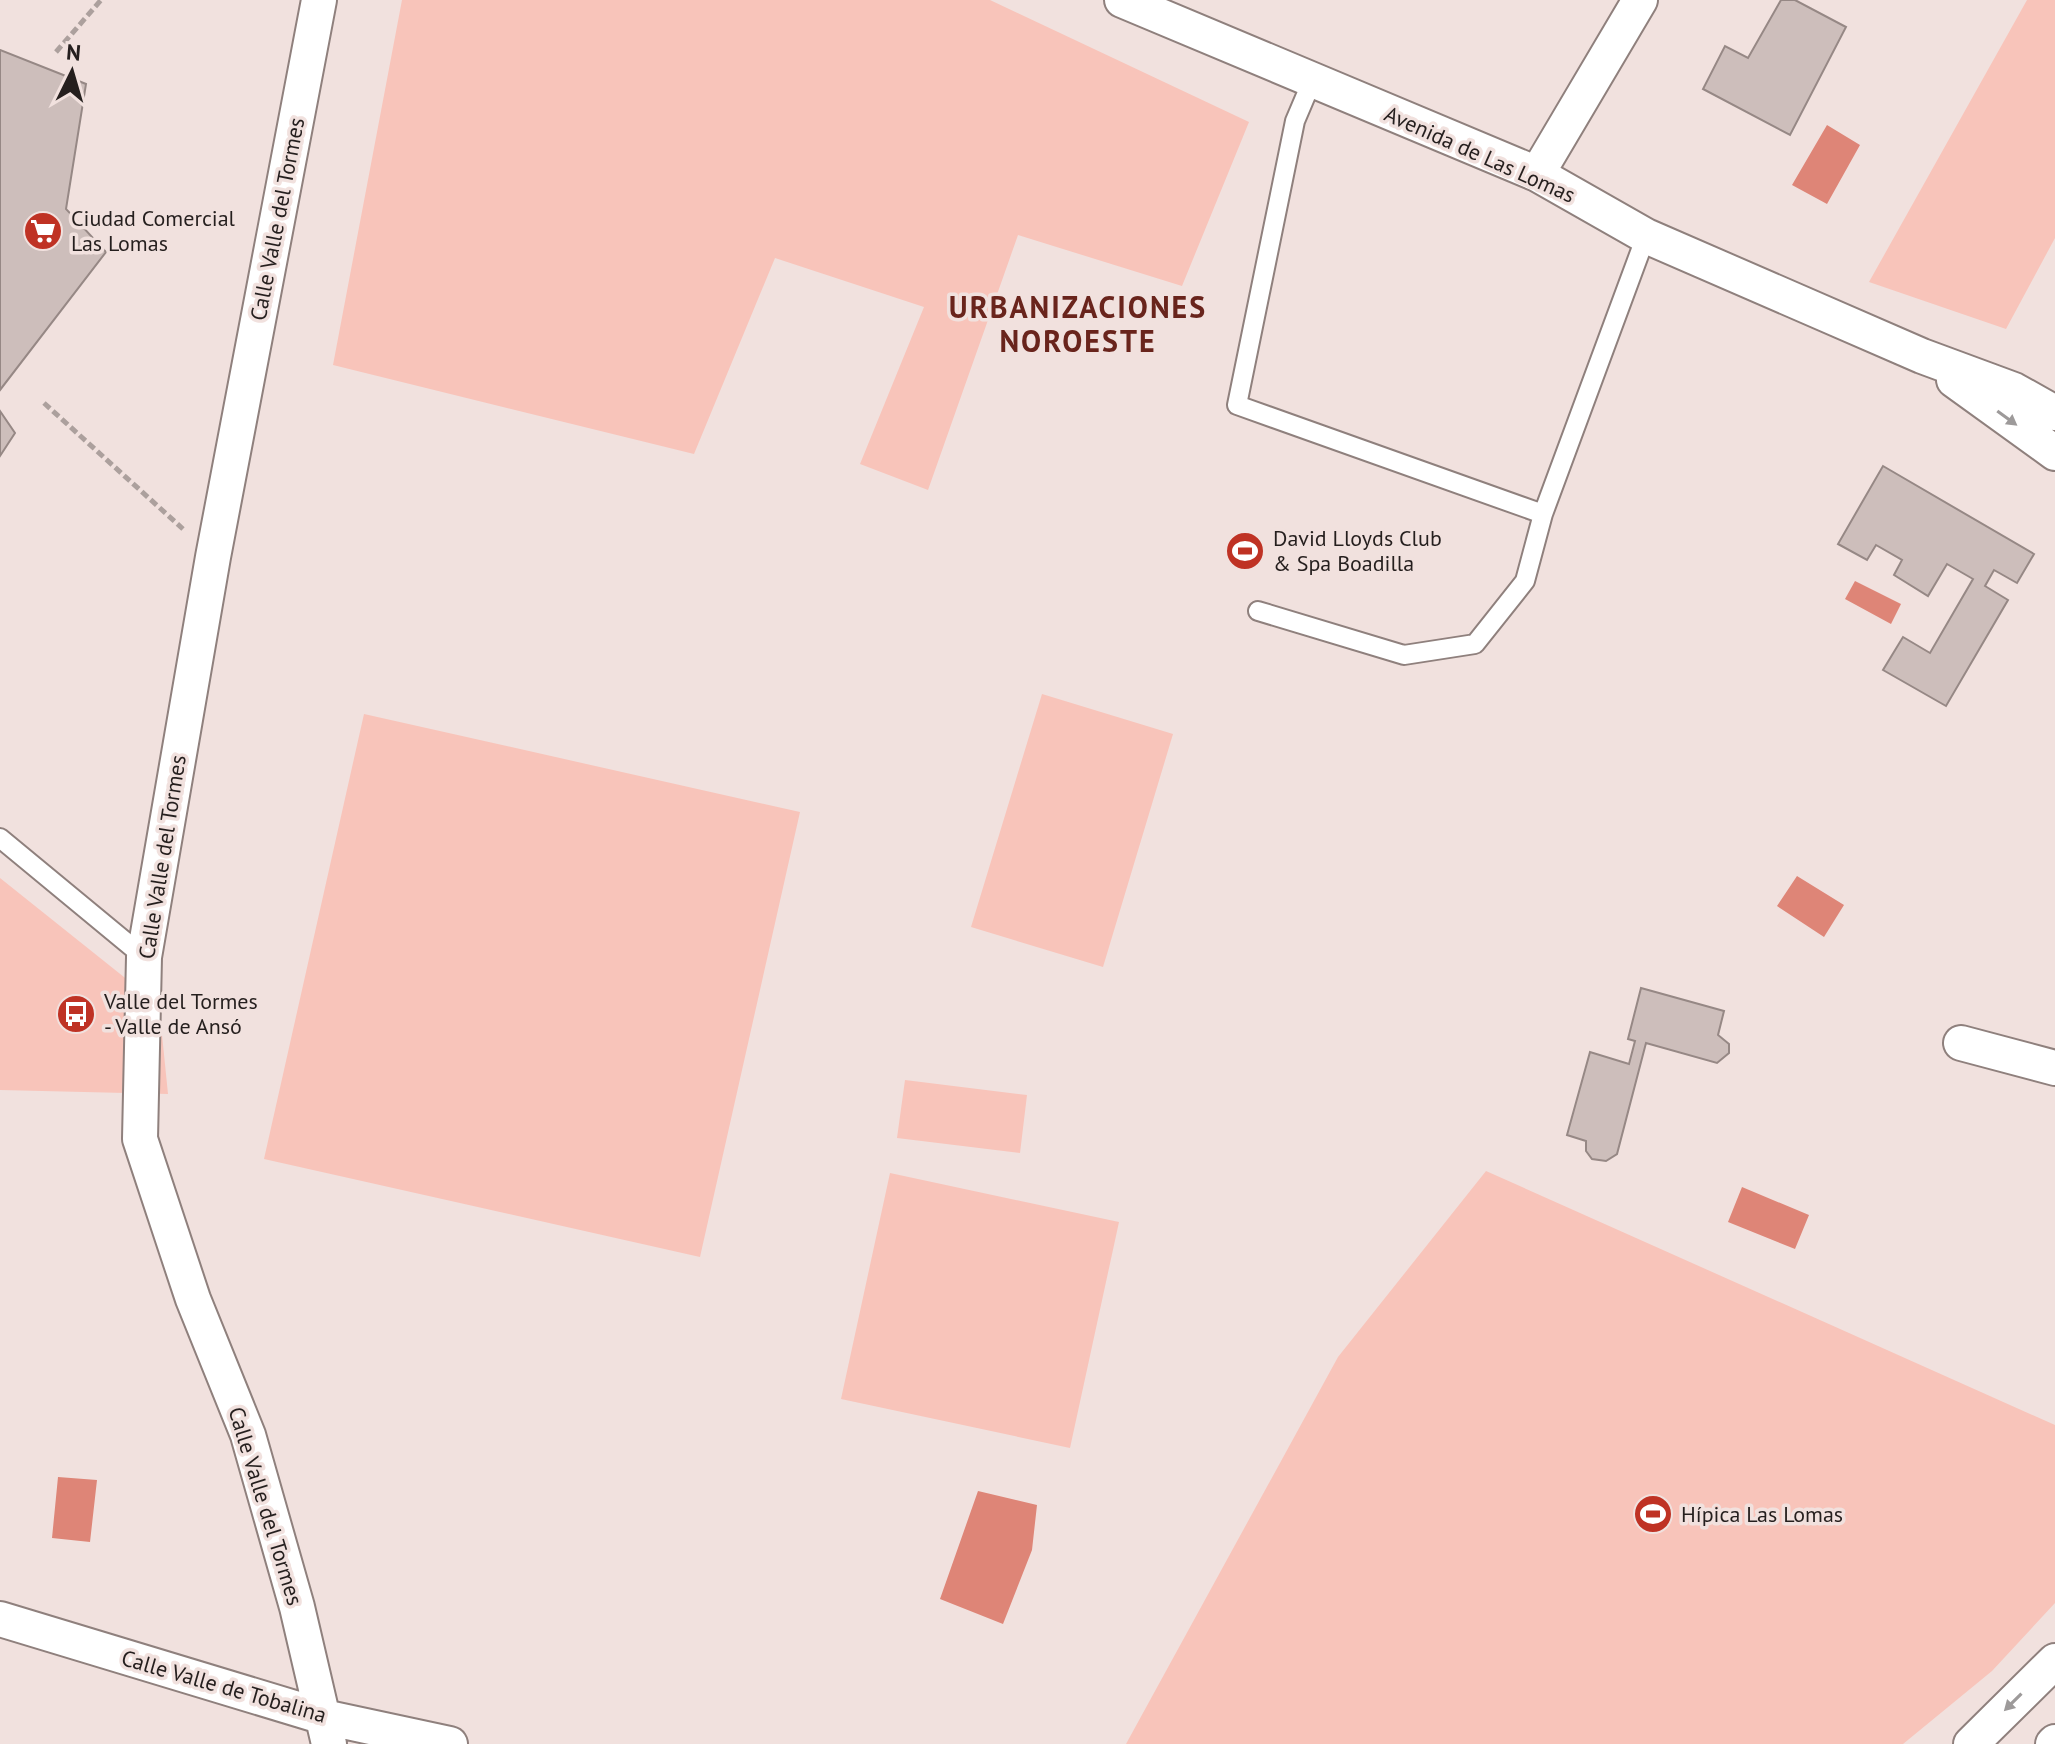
<svg xmlns="http://www.w3.org/2000/svg" width="2055" height="1744" font-family="'PT Sans',sans-serif">
<style>
.green{fill:#f8c4ba}
.water{fill:#de8577}
.building{fill:#cdbebb;stroke:#968885;stroke-width:2}
.lines{fill:none;stroke-linecap:round;stroke-linejoin:round}
.service-casing{stroke:#8f807d;stroke-width:22}
.minor-casing{stroke:#8f807d;stroke-width:38}
.path{stroke:#aca09d;stroke-width:5;stroke-dasharray:8 4;stroke-linecap:butt}
.service{stroke:#fff;stroke-width:18}
.minor{stroke:#fff;stroke-width:34}
.oneway{fill:#9d9a9a}
.labels{text-anchor:middle;stroke-width:7;stroke-linejoin:round;paint-order:stroke}
.street-label{font-size:22px;fill:#251f1e;stroke:#f1e1de}
.poi-label{font-size:22px;fill:#251f1e;stroke:#f1e1de;text-anchor:start}
.district-label{font-size:30px;font-weight:bold;letter-spacing:2px;fill:#69241c;stroke:#f1e1de}
</style>
<rect width="100%" height="100%" fill="#f1e1de"/>
<!-- green -->
<path class="green" d="M402,0H990L1249,122L1182,286L1018,235L928,490L860,464L924,307L775,258L694,454L333,365Z
M2027,0H2055V238L2006,329L1869,282Z
M1042,694L1173,734L1103,967L971,927Z
M364,714L800,812L700,1257L264,1159Z
M0,878L159,1005L168,1094L0,1090Z
M905,1080L1027,1095L1020,1153L897,1138Z
M1486,1171L2055,1425V1603L1992,1671L1903,1744H1126L1338,1357Z
M890,1173L1119,1222L1070,1448L841,1399Z"/>
<!-- water -->
<path class="water" d="M1827,125L1860,145L1827,204L1792,185Z
M1855,581L1901,604L1891,624L1845,599Z
M1797,876L1844,905L1824,937L1777,906Z
M1742,1187L1809,1215L1795,1249L1728,1222Z
M58,1477L97,1480L90,1542L52,1538Z
M978,1491L1037,1505L1032,1550L1003,1624L940,1599Z"/>
<!-- building -->
<path class="building" d="M1781,0H1795L1846,27L1790,135L1703,89L1725,46L1748,58Z
M0,50L86,84L66,209L106,252L0,390Z
M0,411L15,433L0,456Z
M1883,466L2034,554L2017,583L1994,570L1985,586L2008,600L1946,706L1883,670L1903,637L1930,653L1973,579L1947,564L1928,596L1894,575L1902,560L1876,545L1867,560L1838,544Z
M1641,988L1724,1011L1718,1035L1729,1044V1053L1717,1063L1646,1043L1617,1154L1606,1161L1592,1159L1586,1151V1141L1567,1135L1590,1052L1629,1064L1635,1041L1628,1039Z"/>
<g class="lines">
<defs>
<path id="service" d="M1312,81L1295,121L1237,405L1543,514
M1258,611L1404,655L1475,644L1525,581L1543,514L1646,236
M0,838L144,957"/>
<path id="minor" d="M319,0L213,557L144,957L140,1139L193,1299L248,1435L297,1607L329,1744
M1122,0L1537,174L1646,236L1922,356L2014,390L2055,413
M1537,174L1640,0
M1954,380L2055,453
M1961,1043L2055,1068
M0,1619L324,1717L450,1744
M1971,1744L2055,1661
M2053,1744L2055,1742"/>
</defs>
<!-- service casing -->
<use href="#service" class="service-casing"/>
<!-- minor casing -->
<use href="#minor" class="minor-casing"/>
<!-- path -->
<path class="path" d="M56,52L101,0
M44,403L183,529"/>
<!-- service -->
<use href="#service" class="service"/>
<!-- minor -->
<use href="#minor" class="minor"/>
</g>
<!-- one-way arrows -->
<defs><path id="oneway-solid" d="M-6-.8H1V-3.2L6.5 0L1 3.2V.8H-6Z" transform="scale(2)"/></defs>
<g class="oneway">
<use href="#oneway-solid" transform="translate(2007 418) rotate(36)"/>
<use href="#oneway-solid" transform="translate(2013 1702) rotate(135)"/>
</g>
<!-- icons -->
<defs>
<symbol id="supermarket-disc" viewBox="-11 -11 22 22"><circle r="9.5" fill="#bf3224" stroke="#f1e1de"/><path d="M-6-5.5h2.5l.6 2H6L4.5 2H-2.5L-4.4-4H-6ZM-1.5 3.2a1.3 1.3 0 1 0 .1 0ZM3 3.2a1.3 1.3 0 1 0 .1 0Z" fill="#fff"/></symbol>
<symbol id="stadium-disc" viewBox="-11 -11 22 22"><circle r="9.5" fill="#bf3224" stroke="#f1e1de"/><path d="M0-5a6.5 5 0 1 0 0 10a6.5 5 0 1 0 0-10ZM-3.5-1.8h7v3.6h-7Z" fill="#fff"/></symbol>
<symbol id="bus-disc" viewBox="-11 -11 22 22"><circle r="9.5" fill="#bf3224" stroke="#f1e1de"/><path d="M-5-6H5V4H4V6H2V4H-2V6H-4V4H-5ZM-3.5-4V0h7V-4ZM-3.5 1.2v1.5H-2V1.2ZM2 1.2v1.5H3.5V1.2Z" fill="#fff"/></symbol>
</defs>
<g fill-rule="evenodd">
<use href="#supermarket-disc" x="21" y="209" width="44" height="44"/>
<use href="#stadium-disc" x="1223" y="529" width="44" height="44"/>
<use href="#bus-disc" x="54" y="992" width="44" height="44"/>
<use href="#stadium-disc" x="1631" y="1492" width="44" height="44"/>
</g>
<g class="labels">
<!-- street labels -->
<g class="street-label">
<text transform="translate(1480 154) rotate(24)" y="8">Avenida de Las Lomas</text>
<text transform="translate(277 219) rotate(-79)" y="8">Calle Valle del Tormes</text>
<text transform="translate(162 857) rotate(-81)" y="8">Calle Valle del Tormes</text>
<text transform="translate(266 1506) rotate(73)" y="8">Calle Valle del Tormes</text>
<text transform="translate(224 1686) rotate(16)" y="8">Calle Valle de Tobalina</text>
</g>
<!-- poi labels -->
<g class="poi-label">
<text x="71" y="226">Ciudad Comercial<tspan x="71" dy="25">Las Lomas</tspan></text>
<text x="1273" y="546">David Lloyds Club<tspan x="1273" dy="25">&amp; Spa Boadilla</tspan></text>
<text x="104" y="1009">Valle del Tormes<tspan x="104" dy="25">- Valle de Ansó</tspan></text>
<text x="1681" y="1522">Hípica Las Lomas</text>
</g>
<!-- district labels -->
<g class="district-label">
<text x="1078" y="318">URBANIZACIONES<tspan x="1078" dy="34">NOROESTE</tspan></text>
</g>
</g>
<!-- north arrow -->
<g transform="translate(72 72) rotate(5)" stroke="#f1e1de" stroke-width="6" paint-order="stroke">
<path d="M0-6L14 30L0 20L-14 30Z" fill="#251f1e"/>
<text y="-12" font-size="22" font-weight="bold" text-anchor="middle" fill="#251f1e">N</text>
</g>
</svg>
